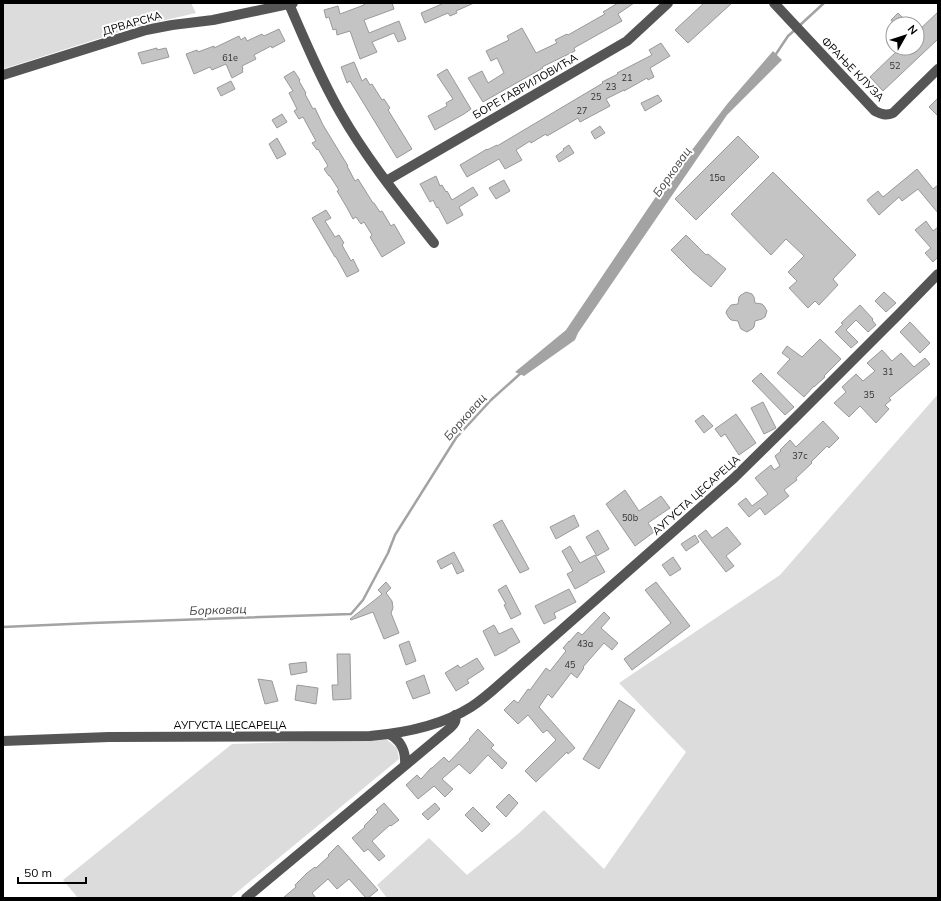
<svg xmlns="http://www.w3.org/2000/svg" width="941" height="901" font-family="Mulish,sans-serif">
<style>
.green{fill:#dcdcdc}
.water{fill:#a3a3a3}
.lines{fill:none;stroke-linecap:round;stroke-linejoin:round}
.stream{stroke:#a3a3a3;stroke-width:2.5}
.building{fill:#c4c4c4;stroke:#999}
.minor{stroke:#555;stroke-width:10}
.labels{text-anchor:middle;stroke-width:4;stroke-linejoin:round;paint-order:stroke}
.number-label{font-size:9px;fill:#313131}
.street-label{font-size:11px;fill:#000;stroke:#fff}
.water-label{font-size:12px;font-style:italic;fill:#444;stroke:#fff}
</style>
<rect width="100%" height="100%" fill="#fff"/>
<!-- green -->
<path class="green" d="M3,3H191L196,13L135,27L3,69Z
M938,394V898H387L377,885L429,838L467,875L519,833L544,810L604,869L686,752L619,683L780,575Z
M386,739L397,748L399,759L230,898H78L63,880L232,744Z"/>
<!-- water -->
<path class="water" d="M773,51L782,60L727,115L578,333L575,340L524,376L515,372L566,330L655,198L728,103Z"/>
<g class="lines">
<!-- stream -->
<path class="stream" d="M799,26L824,3
M774,57L788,36L796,29
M3,627L92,623L351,614L363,600L388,553L395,535L456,438L491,400L521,373"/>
</g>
<!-- building -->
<path class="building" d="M364,3H392L394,9L364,20L369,33L399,21L406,39L398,42L394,33L372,42L377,52L360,59L350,31L337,35L336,29L333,30L329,17L326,18L324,10L338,6L340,14L364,5Z
M444,3H474L456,11L457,13L450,16L448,13L425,23L421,13Z
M618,3H634L618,14L622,21L574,48L575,51L542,67L543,68L497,94L483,102L468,78L482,71L488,83L504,73L497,58L491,61L486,51L509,40L507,36L522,28L536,53L557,43L555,40L567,34L568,35L605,14L603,12Z
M704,3H732L688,43L675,30Z
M938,12V39L883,91L870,77L900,48H917V32Z
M898,13L904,19L899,24H894L891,20Z
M279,29L285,41L272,48L271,46L254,55L256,59L242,66L243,69L242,70L243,72L232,78L226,64L212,70L210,67L194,74L186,54L197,50L198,52L214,46V48L239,36L241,40L245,37L247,41L262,34L264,36Z
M661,43L670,56L650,68L654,77L648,80L647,78L624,91V90L606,99L610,106L580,122L578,118L547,136L546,134L531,143L530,141L516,150L522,160L505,169L499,159L467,177L460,165L487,149V150L497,145V146L603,83L602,82L618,74L617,73L652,55L649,50Z
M157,48V50L166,48L169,57L142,64L138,53Z
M354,62L362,81L366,78L370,85L372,84L382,100L384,99L390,108L388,110L412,149L397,158L350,81L347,83L341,67Z
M447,69L471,109L464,114L435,130L428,116L447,106L446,103L453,99L437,75Z
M294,71L300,80L299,81L306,93L305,94L313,109L315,108L323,125L348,166H347L355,181L358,179L373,203H374L380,212L382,211L391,226L394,224L405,243L382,257L370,237L372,235L364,222L361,224L356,217L353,219L346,206L337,191L339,190L330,176H329L324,169L328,166L318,149L317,150L312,143L316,141L303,117L299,119L294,111L297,109L289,93L293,91L284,77Z
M231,81L235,89L221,96L217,88Z
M658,95L662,101L645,111L641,103Z
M938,98V116L929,107Z
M282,114L287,122L277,128L272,120Z
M600,126L605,133L595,139L591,132Z
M738,136L759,157L696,220L675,199Z
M277,138L286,154L277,159L269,144Z
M569,145L574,153L559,162L556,156L564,150L563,149Z
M917,169L933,189L938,185V213L918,189L902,201L899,197L879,215L867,200L878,191L883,197Z
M773,172L856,255L833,279L838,285L819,305L815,301L808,308L789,288L797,281L788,272L804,256L786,239L771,255L731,214Z
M436,176L440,186L442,185L446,192L447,191L452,200L473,187L478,195L459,207L463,215L447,224L438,207L437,208L433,200L430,202L420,184Z
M504,180L510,191L496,199L489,188Z
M326,210L331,218L325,221L335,237L339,235L344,243L342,245L351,261L353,259L359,271L347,277L336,257H335L312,218Z
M926,221L933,231L938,227V257L933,262L925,253L931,248L915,230Z
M686,235L706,255L708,254L726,269L711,287L693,272L671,250Z
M746,292L752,294L754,297L755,303L762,304L764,306L767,311L765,317L762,319L755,321L754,327L752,329L747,332L741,329L740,327L738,321L731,320L729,318L726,313L727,310L731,305L738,304L739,297L741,295Z
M884,292L896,303L886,312L875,301Z
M860,305L873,319L872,320L876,325L868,332L856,320L846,330L858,342L851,348L835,332L843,324L841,323Z
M910,322L930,343L920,353L900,332Z
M820,339L841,359L824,376L825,377L814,387V386L804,397L777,373L790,359L782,353L787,346L802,357Z
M882,350L892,361L901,353L914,367L925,358L930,364L889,398L891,400L885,405L889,409L876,423L860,406L849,417L834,403L846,392L842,387L856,374L863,381L875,371L867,363Z
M761,373L794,407L785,415L752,381Z
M763,402L776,428L764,434L751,408Z
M736,414L756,443L739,455L725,434L721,437L715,429Z
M703,415L713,426L704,433L695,421Z
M823,421L839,438L829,448L827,446L811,462L812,463L796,478L797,480L784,490L789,496L765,515L760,508L749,517L738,504L746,498L752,506L768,494L755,478L771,465L774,470L780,466L775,456L781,451L780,450L790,440L796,447Z
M625,490L639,511L661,496L670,508L648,523L654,532L635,546L606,504Z
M574,515L579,526L556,539L550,527Z
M502,520L529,569L520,573L493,525Z
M727,527L741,544L726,556L734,566L726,572L698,536L706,530L712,538Z
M598,530L609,549L597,556L586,537Z
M695,535L699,542L686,551L681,544Z
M570,546L580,563L595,555L605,572L588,581V582L575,589L567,574L573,571L562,551Z
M454,552L464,571L457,574L452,563L441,569L437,561Z
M673,557L681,569L670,576L662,565Z
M386,582L391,588L386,593L392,601L393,608L391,613L399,633L384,639L373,612L351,620L350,619L376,599L382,594L378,590Z
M656,582L690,626L632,670L624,659L671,623L645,590Z
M506,585L521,614L511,619L504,605L506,604L498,590Z
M569,589L576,602L554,613L556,618L544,624L535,606Z
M604,612L610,618L601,628L618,643L612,650L604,643L583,667L584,668L577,678L571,673L552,698L548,694L539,707L575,748L568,754L567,752L536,782L525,771L556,740L547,730L543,733L528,715L518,724L504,710L514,700L518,703L528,689L530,690L546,668L550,671L566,651L563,648L569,641V642L578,632L582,635Z
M494,625L499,634L512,628L520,642L507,649V650L495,656L483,631Z
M409,641L416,661L406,665L399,645Z
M337,654H350L351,699L333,700L332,685H338Z
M477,658L484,669L467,680L469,683L456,691L445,673L458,665L460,668Z
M306,662L307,672L291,675L289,664Z
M424,675L430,693L413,699L406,682Z
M258,679L272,681L278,701L265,704Z
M297,685L318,688L316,704L295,700Z
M619,700L635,710L599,769L583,759Z
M478,729L494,745L491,748L507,763L502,769L488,755L470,774L459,764L442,779L453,789L445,797L434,786L418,799L406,785L417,775L421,779L431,768H432L444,757L449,762L470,740L469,739Z
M509,794L518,803L506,817L496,807Z
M384,803L399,820L391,826L390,825L372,841L385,856L379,861L368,849L364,852L352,838L365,827L364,826L378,812L376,810Z
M435,803L440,809L428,820L422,814Z
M473,807L490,824L482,832L465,815Z
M338,845L378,890L368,898H366L349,879L337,889L328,879L312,893L316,898H283L296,887L295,885L307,873L315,867L316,868L329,856L328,855Z"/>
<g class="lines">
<!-- minor -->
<path class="minor" d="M774,3L875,111C881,114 886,116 893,113L938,69
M289,4C305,41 320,77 340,112C366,158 401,201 434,243
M3,75L146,30L172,25L213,20L293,3
M386,181L627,41L668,3
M389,734C401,740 406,752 405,765
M3,741L109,737L370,736C405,733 441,726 471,707C482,700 491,692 501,683L734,478L792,421L899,314L938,274
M246,898L450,728C454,724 457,721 455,715"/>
</g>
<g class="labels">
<!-- number labels -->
<g class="number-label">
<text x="230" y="61">61e</text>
<text x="895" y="69">52</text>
<text x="627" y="81">21</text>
<text x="611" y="90">23</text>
<text x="596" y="100">25</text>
<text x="582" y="114">27</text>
<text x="717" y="181">15a</text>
<text x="888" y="375">31</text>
<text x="869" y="398">35</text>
<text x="800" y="459">37c</text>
<text x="630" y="521">50b</text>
<text x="585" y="647">43a</text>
<text x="570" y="668">45</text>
</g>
<!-- street labels -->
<g class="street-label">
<text transform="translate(132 23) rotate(-16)" y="4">ДРВАРСКА</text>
<text transform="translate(853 69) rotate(46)" y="4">ФРАЊЕ КЛУЗА</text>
<text transform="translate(525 86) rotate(-30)" y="4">БОРЕ ГАВРИЛОВИЋА</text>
<text transform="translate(696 495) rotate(-42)" y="4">АУГУСТА ЦЕСАРЕЦА</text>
<text x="230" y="729">АУГУСТА ЦЕСАРЕЦА</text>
</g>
<!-- water labels -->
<g class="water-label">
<text transform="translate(672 172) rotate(-55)" y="4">Борковац</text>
<text transform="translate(465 417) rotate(-49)" y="4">Борковац</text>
<text transform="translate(218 610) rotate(-2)" y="4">Борковац</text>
</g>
</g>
<!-- border -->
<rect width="941" height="901" fill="none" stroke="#000000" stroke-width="8"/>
<!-- north arrow -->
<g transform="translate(905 36) rotate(51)"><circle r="19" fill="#ffffff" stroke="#999999"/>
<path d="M0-3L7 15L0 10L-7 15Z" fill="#000000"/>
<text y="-6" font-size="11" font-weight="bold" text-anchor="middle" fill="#000000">N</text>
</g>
<!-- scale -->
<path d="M18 877v6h68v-6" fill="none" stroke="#000000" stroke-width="2"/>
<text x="24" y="877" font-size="12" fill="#000000" stroke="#ffffff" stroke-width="3" paint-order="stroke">50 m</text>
</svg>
